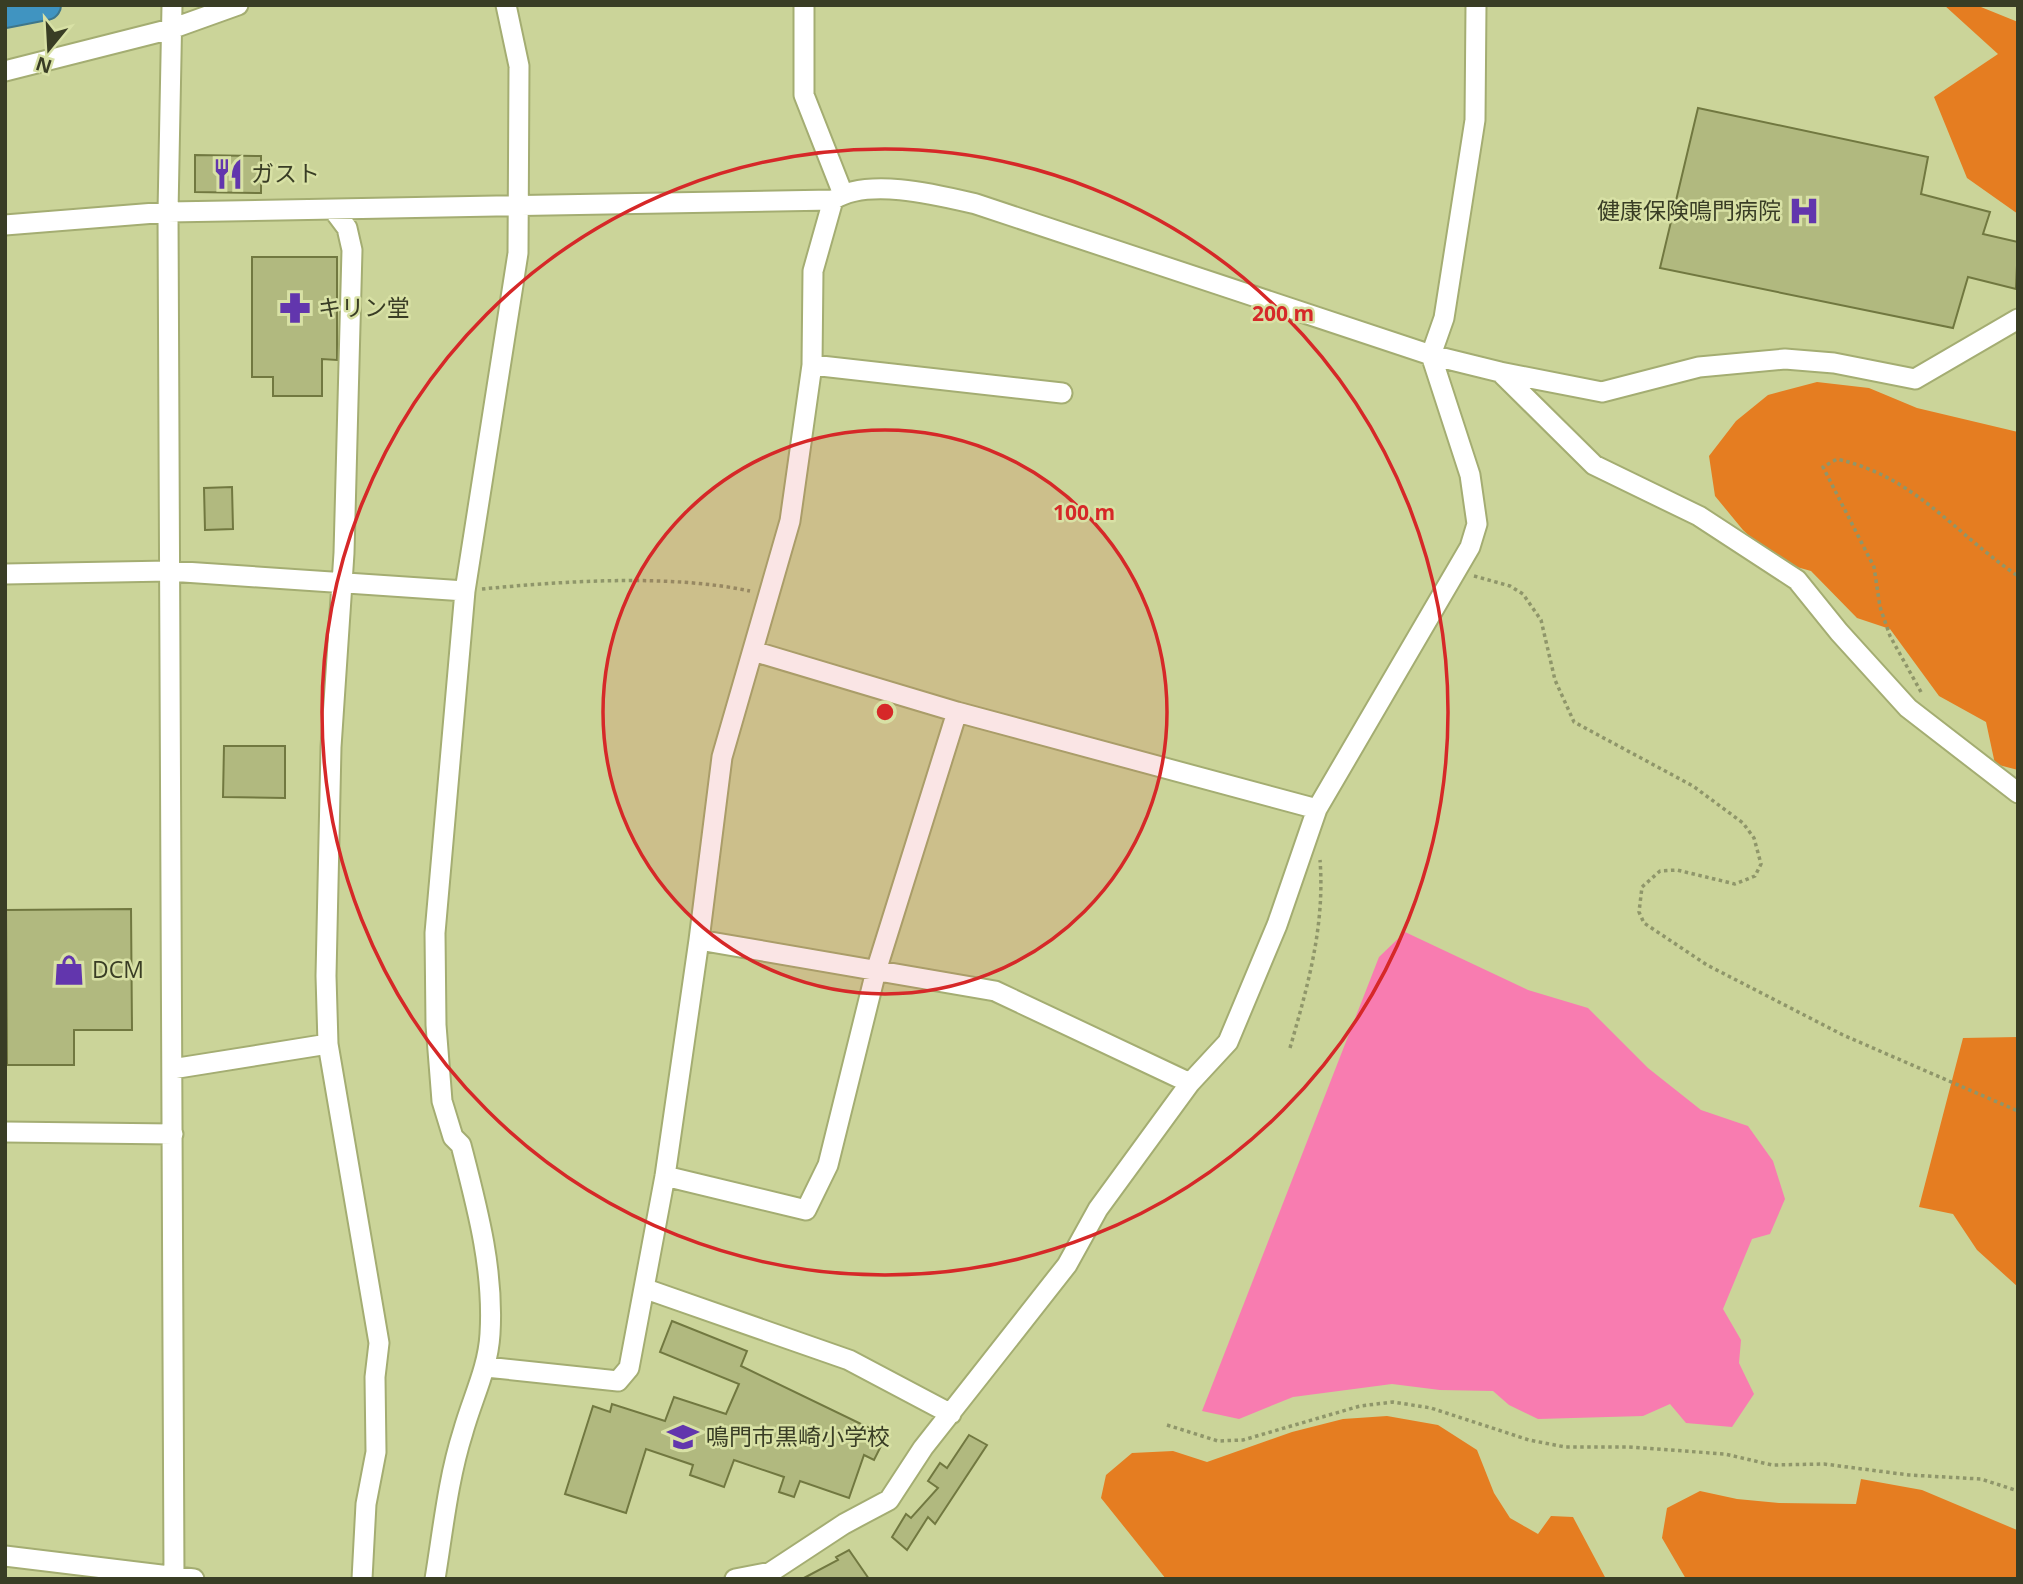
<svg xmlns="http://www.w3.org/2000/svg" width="2023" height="1584" font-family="'Open Sans','Noto Sans JP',sans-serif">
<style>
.forest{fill:#e57d21}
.water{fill:#f87cb0}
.building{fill:#b1b97f;stroke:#717840;stroke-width:2}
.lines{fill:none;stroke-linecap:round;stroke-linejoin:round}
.minor-casing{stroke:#a4ad72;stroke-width:23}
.highway-casing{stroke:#3e768a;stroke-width:32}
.path{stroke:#8f966a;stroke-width:3.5;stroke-dasharray:3.5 3.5;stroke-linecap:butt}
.minor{stroke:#fff;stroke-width:19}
.highway{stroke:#4094c1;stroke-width:28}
.ring{fill:none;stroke:#d62828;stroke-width:3.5}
.labels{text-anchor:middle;stroke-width:5;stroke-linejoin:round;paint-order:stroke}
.poi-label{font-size:23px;fill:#393d25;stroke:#d8e1a5;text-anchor:start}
.centre{fill:#d62828;stroke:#d8e1a5;stroke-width:3.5}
.ring-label{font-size:21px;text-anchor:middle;font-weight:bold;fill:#d62828;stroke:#d8e1a5;stroke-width:5;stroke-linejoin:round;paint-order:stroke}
</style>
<rect width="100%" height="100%" fill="#cbd499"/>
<!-- forest -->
<path class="forest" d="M1944,5H1976L2018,22V214L1967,178L1934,97L1998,54Z
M1817,382L1869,388L1917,408L2018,432V770L1995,764L1986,722L1939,696L1890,629L1857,618L1811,571L1775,561L1743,530L1715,496L1709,456L1736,421L1768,395Z
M2018,1037V1287L1977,1250L1953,1214L1919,1207L1963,1038Z
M1387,1416L1438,1425L1477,1450L1494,1493L1510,1518L1538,1534L1551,1516L1573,1517L1606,1579H1166L1101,1498L1106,1475L1132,1453L1173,1451L1207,1462L1292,1432L1343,1419Z
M1861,1479L1922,1490L2017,1530L2018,1579H1686L1662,1538L1667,1508L1700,1491L1737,1499L1779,1503L1856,1504Z"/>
<!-- water -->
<path class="water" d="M1405,932L1528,990L1588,1008L1648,1068L1701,1110L1748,1126L1773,1161L1785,1199L1770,1234L1752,1239L1723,1309L1741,1340L1739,1363L1754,1394L1732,1427L1686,1423L1670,1404L1643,1416L1538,1419L1509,1405L1493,1391L1440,1390L1392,1384L1293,1397L1239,1419L1202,1411L1379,957Z"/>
<!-- building -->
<path class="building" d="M1698,108L1928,157L1921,194L1990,212L1983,234L2018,242L2016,289L1968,277L1953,328L1660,268Z
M195,155L261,156V193L195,192Z
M252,257H337V360L322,359V396H273V377H252Z
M232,487L233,529L205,530L204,488Z
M224,746H285V798L223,797Z
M131,909L132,1030H74V1065H7L6,910Z
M672,1321L747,1351L741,1366L886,1436L874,1460L864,1455L849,1498L800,1481L794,1497L779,1492L784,1477L734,1460L724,1487L690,1475L693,1465L646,1449L626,1513L565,1494L593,1406L610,1412L612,1404L665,1421L674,1397L726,1414L739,1384L660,1352Z
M969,1435L987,1445L935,1524L928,1517L907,1550L892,1537L906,1514L911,1518L938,1488L928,1481L940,1463L947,1468Z
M849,1550L869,1579H802L838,1560L836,1557Z"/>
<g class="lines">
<defs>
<path id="minor" d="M172,5L168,212L174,1579
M804,5V95L843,194
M5,71L171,29L238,5
M335,212L347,228L352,250L344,553L331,747L326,976L328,1044L379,1343L375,1377L376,1452L366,1504L362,1579
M5,225L168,212L833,200C867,177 938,195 976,204L1431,355L1500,372L1594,465L1699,516L1797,580L1839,632L1908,708L2018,793
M812,365L1062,393
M1500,372L1602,392L1699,367L1785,359L1834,363L1915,379L2018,319
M5,574L169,571L465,591
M753,651L957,712L1317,809
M699,940L995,991L1190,1083
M172,1069L328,1044
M5,1132L173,1134
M665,1176L806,1210L828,1165L876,971L957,712
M646,1289L849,1360L951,1414
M486,1367L618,1381L629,1368L665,1176L699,940L722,757L790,521L812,365L813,271L833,200
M5,1556L194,1579
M435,1579C443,1530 448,1479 463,1432C472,1399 488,1369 490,1334C494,1269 477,1207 461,1145L453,1137L442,1101L436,1025L435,933L465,591L518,253L519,66L506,5
M735,1579L771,1572L844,1524L889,1500L923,1448L1067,1265L1098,1209L1190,1083L1228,1042L1277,925L1317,809L1470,547L1477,524L1470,475L1431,355L1444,318L1475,120L1476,5"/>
<path id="highway" d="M5,13L46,5"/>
</defs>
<!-- minor casing -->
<use href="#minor" class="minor-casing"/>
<!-- highway casing -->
<use href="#highway" class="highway-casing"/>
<!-- path -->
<path class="path" d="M1474,576L1510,586L1523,594L1541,620L1555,680L1574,722L1693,786L1743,823L1754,838L1761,864L1755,876L1735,884L1677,870L1660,871L1642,887L1639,912L1644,923L1707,965L1843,1035L2018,1111
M482,589C565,581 669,574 750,591
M1921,692L1890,636L1880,607L1874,567L1823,467L1837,459C1916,477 1954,533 2018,576
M1290,1048C1308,985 1325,926 1320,860
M1167,1425L1218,1441L1243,1440L1360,1406L1393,1402L1431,1408L1529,1440L1565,1447H1628L1725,1454L1772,1465L1824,1464L1909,1475L1981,1479L2018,1491"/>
<!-- minor -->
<use href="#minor" class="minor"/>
<!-- highway -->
<use href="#highway" class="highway"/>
</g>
<!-- distance rings -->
<circle cx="885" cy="712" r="282" fill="#d62828" fill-opacity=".12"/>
<g class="ring">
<circle cx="885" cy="712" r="282"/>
<circle cx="885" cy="712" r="563"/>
</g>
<!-- icons -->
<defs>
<symbol id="restaurant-bare" viewBox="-9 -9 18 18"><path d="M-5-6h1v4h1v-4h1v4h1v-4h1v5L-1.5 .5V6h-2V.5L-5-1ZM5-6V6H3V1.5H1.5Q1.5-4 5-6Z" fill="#6236ad" stroke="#d8e1a5" stroke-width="2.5" paint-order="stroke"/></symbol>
<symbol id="hospital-bare" viewBox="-9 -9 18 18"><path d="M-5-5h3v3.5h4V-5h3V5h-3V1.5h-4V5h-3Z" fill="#6236ad" stroke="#d8e1a5" stroke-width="2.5" paint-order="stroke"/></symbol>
<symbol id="pharmacy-bare" viewBox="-9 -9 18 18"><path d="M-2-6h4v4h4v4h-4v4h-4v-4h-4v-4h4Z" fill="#6236ad" stroke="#d8e1a5" stroke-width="2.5" paint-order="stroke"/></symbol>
<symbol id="shop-bare" viewBox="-9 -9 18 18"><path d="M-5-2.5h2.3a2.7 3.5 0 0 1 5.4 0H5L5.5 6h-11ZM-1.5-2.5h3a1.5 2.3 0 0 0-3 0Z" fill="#6236ad" stroke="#d8e1a5" stroke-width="2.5" paint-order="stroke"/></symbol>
<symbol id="school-bare" viewBox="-9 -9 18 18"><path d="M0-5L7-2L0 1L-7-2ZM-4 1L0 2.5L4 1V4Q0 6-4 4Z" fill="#6236ad" stroke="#d8e1a5" stroke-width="2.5" paint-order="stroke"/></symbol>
</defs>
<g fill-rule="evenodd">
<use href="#restaurant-bare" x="206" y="152" width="44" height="44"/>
<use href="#hospital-bare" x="1782" y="189" width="44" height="44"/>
<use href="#pharmacy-bare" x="273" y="286" width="44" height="44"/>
<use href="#shop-bare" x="47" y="948" width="44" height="44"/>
<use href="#school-bare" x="661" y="1415" width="44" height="44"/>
</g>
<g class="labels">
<!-- poi labels -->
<g class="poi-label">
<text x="251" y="182">ガスト</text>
<text x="1781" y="219" text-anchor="end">健康保険鳴門病院</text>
<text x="318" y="316">キリン堂</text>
<text x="92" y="978">DCM</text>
<text x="706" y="1445">鳴門市黒崎小学校</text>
</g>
</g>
<circle cx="885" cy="712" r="10" class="centre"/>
<g class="ring-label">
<text x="1283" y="321">200 m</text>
<text x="1084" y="520">100 m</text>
</g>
<!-- border -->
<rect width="2023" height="1584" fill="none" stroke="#393d25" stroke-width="14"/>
<!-- north arrow -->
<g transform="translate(49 49) rotate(198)" stroke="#d8e1a5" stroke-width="5" paint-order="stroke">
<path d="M0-5L12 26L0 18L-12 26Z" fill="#393d25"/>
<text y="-10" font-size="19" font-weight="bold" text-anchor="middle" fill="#393d25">N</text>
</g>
</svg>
